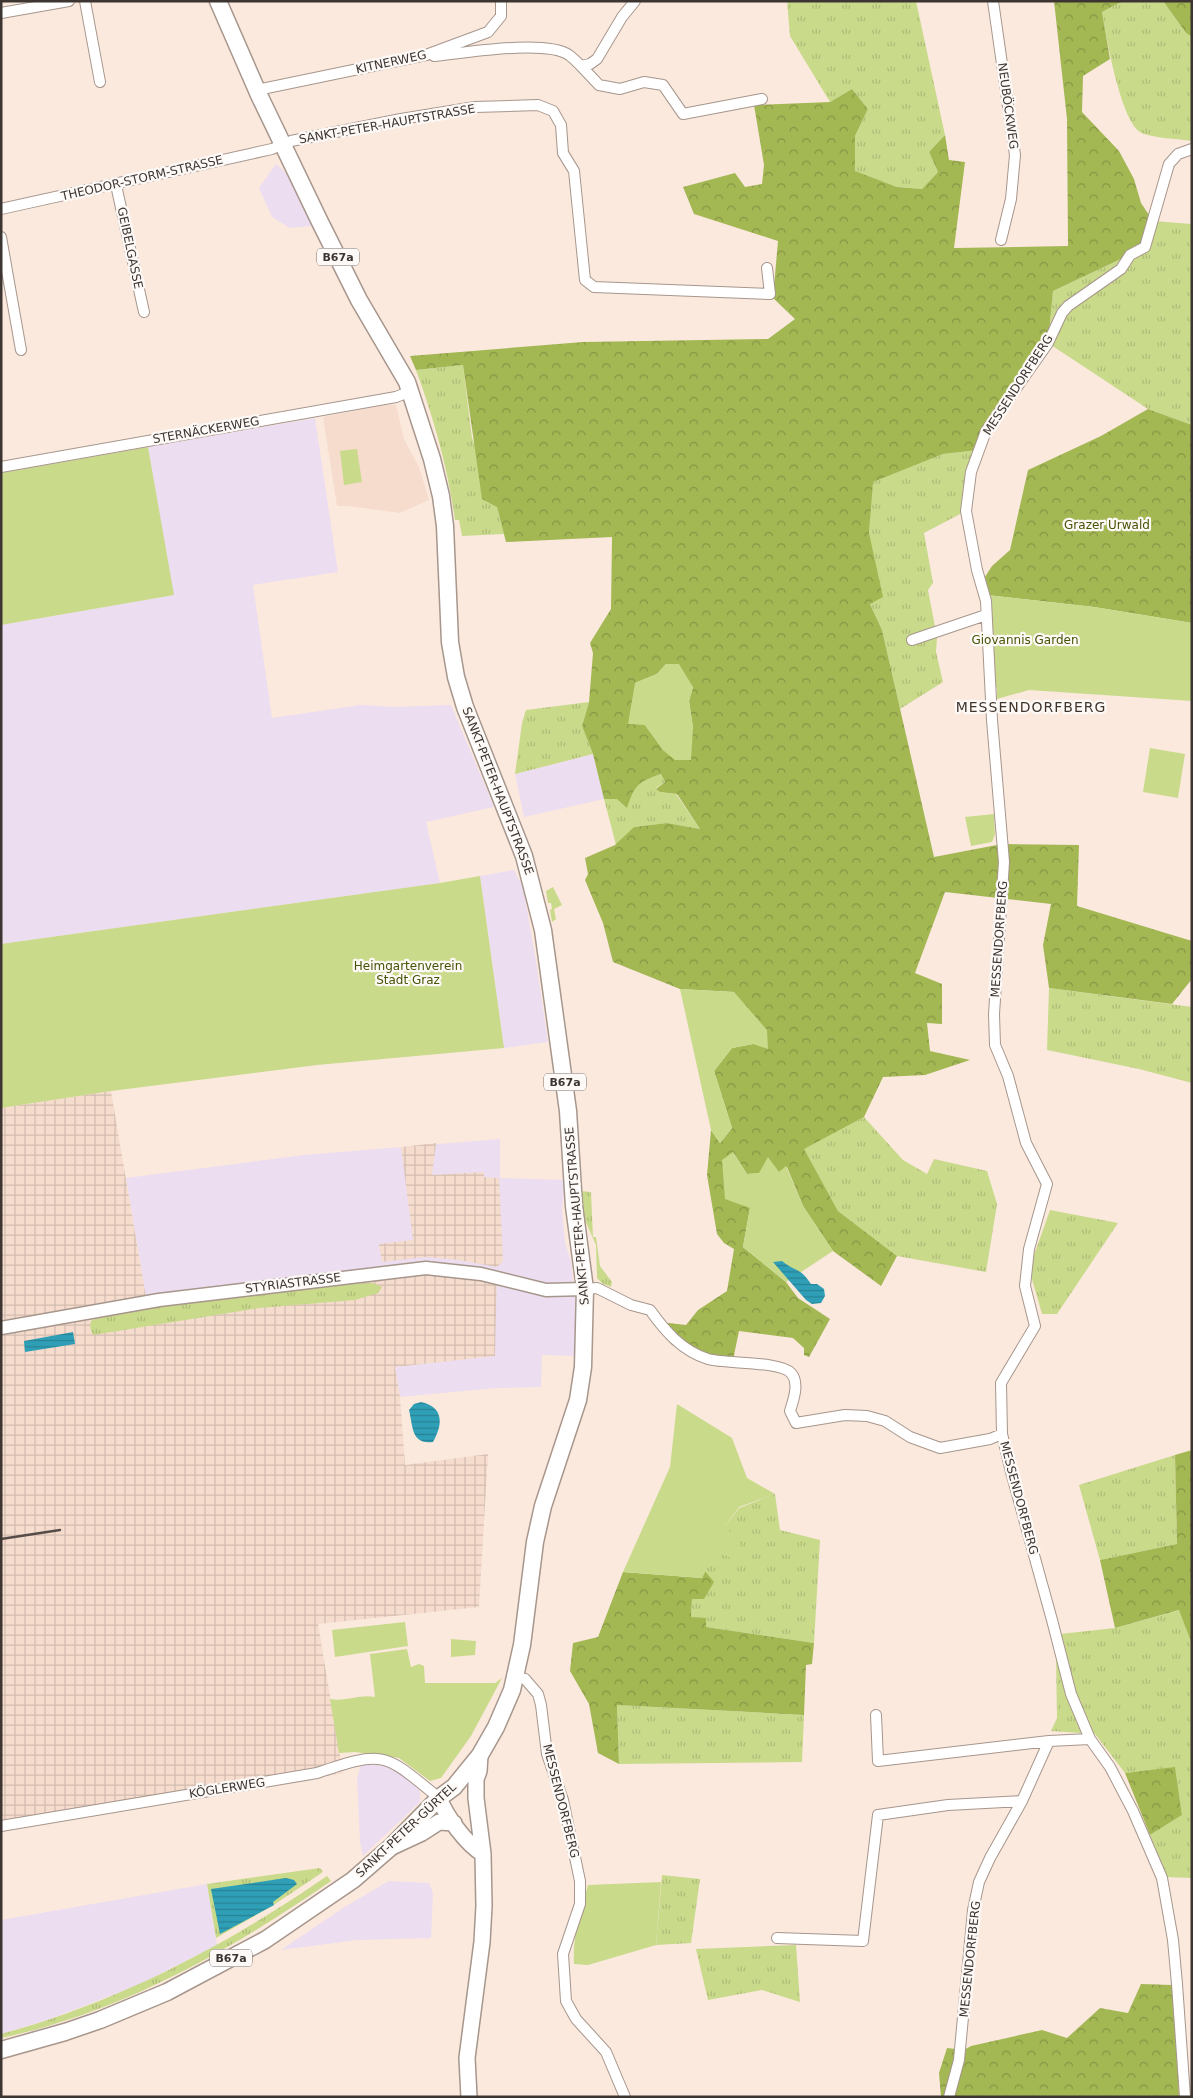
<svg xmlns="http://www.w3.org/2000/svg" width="1193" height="2098" font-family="'DejaVu Sans',sans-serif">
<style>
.commercial{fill:#ecddf0}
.industrial{fill:url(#industrial-grid)}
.built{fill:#f5dccd}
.grass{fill:url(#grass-tufts)}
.forest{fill:url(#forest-crowns);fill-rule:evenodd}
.green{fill:#c9da8b}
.water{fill:url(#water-rules)}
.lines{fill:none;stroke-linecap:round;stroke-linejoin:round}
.minor-casing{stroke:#a7968c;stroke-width:12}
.tertiary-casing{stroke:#a7968c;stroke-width:15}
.secondary-casing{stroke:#a7968c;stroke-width:18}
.primary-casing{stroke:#a7968c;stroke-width:19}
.minor{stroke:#fff;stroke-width:10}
.tertiary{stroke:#fff;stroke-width:12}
.secondary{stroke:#fff;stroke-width:15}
.primary{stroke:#fff;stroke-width:16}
.rail{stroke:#564d48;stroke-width:2.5}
.labels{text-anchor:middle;stroke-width:4.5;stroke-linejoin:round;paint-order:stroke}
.shield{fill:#fdf9f7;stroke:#76706c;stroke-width:1}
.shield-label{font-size:11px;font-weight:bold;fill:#3c3531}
.street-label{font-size:12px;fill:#3c3531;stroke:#fdf9f7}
.park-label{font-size:12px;fill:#475305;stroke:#fdf9f7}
.neighbourhood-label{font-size:14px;letter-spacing:1px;fill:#41342b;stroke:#fdf9f7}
</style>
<defs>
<pattern id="industrial-grid" width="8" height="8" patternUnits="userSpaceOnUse" patternTransform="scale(1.25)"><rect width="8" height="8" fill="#f5dccd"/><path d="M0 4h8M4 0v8" fill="none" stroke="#d3bdb0"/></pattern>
<pattern id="grass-tufts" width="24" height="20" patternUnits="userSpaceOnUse" patternTransform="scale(1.25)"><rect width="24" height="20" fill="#c9da8b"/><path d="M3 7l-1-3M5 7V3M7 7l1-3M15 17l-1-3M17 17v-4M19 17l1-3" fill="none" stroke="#aebc78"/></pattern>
<pattern id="forest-crowns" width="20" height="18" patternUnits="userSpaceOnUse" patternTransform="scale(1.25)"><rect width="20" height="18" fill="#a3b753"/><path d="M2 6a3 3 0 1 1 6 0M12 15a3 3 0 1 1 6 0" fill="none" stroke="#869645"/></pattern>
<pattern id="water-rules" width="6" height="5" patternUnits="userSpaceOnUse" patternTransform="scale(1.25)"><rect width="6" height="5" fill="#2e9fb6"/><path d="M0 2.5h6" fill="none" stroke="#288295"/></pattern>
</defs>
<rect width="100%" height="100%" fill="#fbe9de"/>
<!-- commercial -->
<path class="commercial" d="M276,164L283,170L288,176L313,226L290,228L272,217L259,188Z
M315,418L338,572L253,585L272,718L361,705L392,707L451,705L494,807L426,822L440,883L1,944V625L173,595L148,447Z
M593,754L604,799L524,817L515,774Z
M514,870L523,887L536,961L548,1042L504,1048L480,876Z
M500,1139V1178L565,1180L562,1210L565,1242L571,1262L577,1318L576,1356L542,1355L541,1387L496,1388L400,1397L395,1367L458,1264L423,1261L146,1297L126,1178L304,1155Z
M372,1764L390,1767L407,1778L420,1791V1802L363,1856L360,1841L357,1778L361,1765Z
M389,1881L429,1883L433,1893L431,1938L357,1940L281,1950L343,1908Z
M207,1884L217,1945L136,1986L47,2020L1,2034V1920Z"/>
<!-- industrial -->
<path class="industrial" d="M111,1091L146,1297L423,1261L497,1271L495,1356L395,1367L400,1397L405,1465L488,1454L479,1607L318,1624L343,1773L1,1830V1108Z
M436,1143L432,1175L484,1172V1177L499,1178L503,1261L497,1267L458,1260L426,1257L382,1262L379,1244L413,1240L401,1147Z"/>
<!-- built -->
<path class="built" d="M385,405H396L404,439L419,467L429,500L400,513L348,506H337L323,417Z"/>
<!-- grass -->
<path class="grass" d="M787,1H916L945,135L929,152L938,172L922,189L897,187L854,171L855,136L868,109L852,89L830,102L790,36Z
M1123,1H1163L1186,33L1192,37V141C1179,139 1153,138 1142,133C1121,125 1106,35 1102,12Z
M1153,221L1192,224V425L1148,409L1048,343L1053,291L1140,250Z
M463,365L472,438L497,507L504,534L462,536L459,520H455C448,469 434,419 416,370Z
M979,450L966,511L924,533L933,583L928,590L937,637L936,652L943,682L900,709L882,630L870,604L869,533L872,482L943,454Z
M589,702L582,726L593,754L515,774L522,723L526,710Z
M661,774L665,782L656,788L660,792L676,794L700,829L667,823L634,827L616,845L604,799H617L646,779Z
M553,887L562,905L554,909L556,919L552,922L550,910L552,909L551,903H548L546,891Z
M1049,988L1192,1007V1083L1139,1069L1047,1050Z
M864,1117L903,1160L927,1174L934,1159L987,1171L997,1204L986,1272L897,1256L838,1211L803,1149Z
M580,1191L591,1192L593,1237H596L600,1266L612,1282L611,1287L603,1284L597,1278L596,1245L584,1218Z
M1050,1210L1118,1223L1057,1314H1042L1029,1269Z
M373,1283L382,1287L378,1293L355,1300L259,1308L93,1335C90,1329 89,1325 92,1320L119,1313L192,1301L196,1302L335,1284Z
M1175,1455L1177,1544L1100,1560L1079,1485Z
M775,1494L780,1530L820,1540L814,1643L706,1627L691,1617L692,1599L713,1582L705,1571L717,1550L725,1526L739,1508Z
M1180,1610L1192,1644V1878L1165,1877L1150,1835L1182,1815L1175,1768L1125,1773L1095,1734L1051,1731L1057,1718L1056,1653L1051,1635L1115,1628Z
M617,1705L804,1715L802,1762L619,1764Z
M320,1868L323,1872L272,1906L216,1938L207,1884Z
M662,1875L700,1879L691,1943L656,1945Z
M327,1876L331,1881C231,1950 122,2012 1,2038V2034C119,2002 227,1945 327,1876Z
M796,1945L800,2002L762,1990L708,2000L696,1949Z"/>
<!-- forest -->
<path class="forest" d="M1054,1H1123L1102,12L1110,59L1083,76L1082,112L1119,151L1134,179L1141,203L1153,221L1140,250L1053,291L1048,343L979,450L943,454L873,482L869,533L883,597L870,604L882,630L934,857L1002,844L1079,845L1077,906L1192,941V979L1172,1004L1049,988L1043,945L1051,904L945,892L915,973L942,984V1024L927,1023L930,1051L970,1060L925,1075L883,1077L864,1117L804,1149L838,1211L897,1256L881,1286L833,1251L803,1206L787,1167L779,1172L747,1174L733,1152L750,1208L743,1247L786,1282L798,1298L830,1319L809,1357L804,1355V1348L793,1338L739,1331L733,1360L719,1367L672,1345L651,1321L686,1325L698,1310L727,1291L734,1249L724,1243L717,1234L707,1175L711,1130L720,1143L732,1128L714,1071L732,1048L753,1044L734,992L680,989L613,962L603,923L585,880L588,874L585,858L615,845L634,827L667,823L700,829L677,794L660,792L656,789L665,782L661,774C637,782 635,785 627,808L617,799H604L593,754L582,726L589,702L593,653L590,643L611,609L612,537L506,542L497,507L482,499L463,365L416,370L410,356L583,342L768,339L795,319L773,298L778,241L694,214L683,187L735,173L745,187L762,184L764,165L754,105L830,102L852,89L868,109L855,136V171L897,187L922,189L938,172L929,152L945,135L949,160L965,162L954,248L1068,246L1067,119ZM666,664L693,687L689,701L693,728L664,751L645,725L635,683L657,674Z
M1163,1H1192V37L1186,33Z
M1148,409L1192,425V623L1094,607L987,595L983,580L992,566L1010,550L1028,470L1101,436Z
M1192,1450V1644L1179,1610L1115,1628L1100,1560L1177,1544L1175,1455Z
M705,1571L714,1582L704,1599H692L691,1617L706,1618V1627L814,1643L812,1664L806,1665L804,1715L617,1705L619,1764L598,1753L589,1704L570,1671L573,1643L598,1637L623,1572L702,1578Z
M1175,1767L1182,1815L1150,1835L1125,1773Z
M1141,1984L1172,1985L1177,2041L1179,2097H941L939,2073L947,2048L964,2050L971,2046L1042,2030L1067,2038L1100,2008L1128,2013Z"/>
<!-- green -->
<path class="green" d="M148,447L174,595L1,625V473Z
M357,449L362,482L344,485L340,451Z
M987,595L1094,607L1192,623V701L1029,690L997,699V688L989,676Z
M666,664H679L693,687L689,701L693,728L691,760H675L664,751L645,725L628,724L635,683L657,674Z
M1150,748L1185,754L1178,798L1143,792Z
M994,814L995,834L992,842L971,846L965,817Z
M480,876L504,1048L317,1065L111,1091L1,1108V944L440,883Z
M680,989L734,992L767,1030L768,1049L753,1044L732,1048L714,1071L732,1128L720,1143L711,1130Z
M733,1152L747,1174L759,1173L768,1157L779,1172L786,1166L803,1206L833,1251L786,1282L743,1247L750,1208L725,1199L722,1160Z
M677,1404L732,1438L747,1478L775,1494L739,1507L725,1526L741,1544L732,1559L717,1550L702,1578L623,1572L670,1467Z
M405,1622L408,1646L335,1657L332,1630Z
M451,1639L476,1641L475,1655L451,1657Z
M407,1649L411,1667L419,1664L424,1666L425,1683H495L502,1678L471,1736L441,1778L430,1781L399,1758L355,1752L339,1753L330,1699C346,1702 360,1694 375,1697L370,1654Z
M661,1882L656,1945L588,1965L574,1964C572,1936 581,1911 588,1885Z"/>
<!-- water -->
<path class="water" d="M782,1261C795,1272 800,1267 811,1284H817L824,1289L825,1296L821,1303L812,1304L806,1300L773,1262Z
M73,1332L75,1344L25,1352L24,1341Z
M421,1402C444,1407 443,1424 433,1442C411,1445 413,1426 409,1410L414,1404Z
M286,1878L294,1880L297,1884L273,1902L274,1905L220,1934L211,1889Z"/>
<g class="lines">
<defs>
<path id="minor" d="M85,1L100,82
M993,1L1015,155L1011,199L1001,240
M1,13L69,1
M434,56C464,53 546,39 569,55C573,58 577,62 581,66L590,64L597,59L622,17L635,1
M581,66L599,85L620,89L644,82L663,85L683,114L762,99
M257,90L426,55L488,32L501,16V1
M116,185L144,312
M1,209L272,149L291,141L401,119L475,107L538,105L553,111L561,125L563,153L574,171L585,280L594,287L770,294L767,268
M1,237L21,350
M1,467L396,397L411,391
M912,640L986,615
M585,1289L597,1288L631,1305L650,1310C665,1331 682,1351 708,1359C726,1364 780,1361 791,1373C800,1383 793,1401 790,1411L796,1423L845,1415L867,1416L885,1421L910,1437L940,1448L990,1439L1002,1434
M515,1677L525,1679L538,1694L541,1705L547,1754L563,1800L580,1881V1904L563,1954L566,2001L576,2019L606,2052L625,2097
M876,1715L878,1761L1049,1741
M1,1826L317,1773C386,1749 385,1754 439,1798
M777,1938L863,1941L878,1815L948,1805L1022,1801
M949,2097L959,2060L973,1910L979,1882L990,1858L1022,1801L1049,1741L1090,1739
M1185,2097L1177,1984L1173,1940L1162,1878L1133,1811L1110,1767L1090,1739L1071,1694L1052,1620L1011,1472L1002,1434L1001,1383L1035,1326L1025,1286L1029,1249L1047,1184L1026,1143L1008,1076L995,1045L994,1014L1004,862L992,720L986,601L977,570L966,511L971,472L986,431L1048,343L1062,313L1068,306L1121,269L1130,255L1145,247L1169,164L1178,154L1192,149"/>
<path id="tertiary" d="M1,1328L159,1300L426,1268L481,1274L546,1290L585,1289"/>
<path id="secondary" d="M439,1798C446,1816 466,1844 483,1854
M394,1846L422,1833L439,1822L454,1823
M469,2097L467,2058L482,1942L484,1906L483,1854L476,1798V1779L479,1771L480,1755"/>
<path id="primary" d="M1,2050L65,2032L100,2020L167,1992L265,1940L353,1880L391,1847L439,1798L454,1787L480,1755L496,1727L512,1690L522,1645L535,1542L543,1506L578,1400L583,1367L585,1289L574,1206L568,1111L543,930L524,856L465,707L456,677L450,642L445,526L441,496L432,459L407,382L359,300L319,220L259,95L218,1"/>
</defs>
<!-- minor casing -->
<use href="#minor" class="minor-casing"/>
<!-- tertiary casing -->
<use href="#tertiary" class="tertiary-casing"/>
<!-- secondary casing -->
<use href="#secondary" class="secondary-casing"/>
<!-- primary casing -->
<use href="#primary" class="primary-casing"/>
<!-- minor -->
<use href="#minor" class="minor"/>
<!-- tertiary -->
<use href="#tertiary" class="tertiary"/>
<!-- secondary -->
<use href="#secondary" class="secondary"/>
<!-- primary -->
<use href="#primary" class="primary"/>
<!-- rail -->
<path class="rail" d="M1,1539L60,1530"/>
</g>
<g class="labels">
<!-- shield labels -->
<g class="shield">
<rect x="317" y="248.5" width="42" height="17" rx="4"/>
<rect x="544" y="1073.5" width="42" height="17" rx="4"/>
<rect x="210" y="1949.5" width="42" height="17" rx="4"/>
</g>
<g class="shield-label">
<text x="338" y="261">B67a</text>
<text x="565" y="1086">B67a</text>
<text x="231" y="1962">B67a</text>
</g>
<!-- street labels -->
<g class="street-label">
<text transform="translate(391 62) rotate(-12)" y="4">KITNERWEG</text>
<text transform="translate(1008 106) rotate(82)" y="4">NEUBÖCKWEG</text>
<text transform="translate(387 124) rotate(-10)" y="4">SANKT-PETER-HAUPTSTRASSE</text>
<text transform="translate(142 178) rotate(-13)" y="4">THEODOR-STORM-STRASSE</text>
<text transform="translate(130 248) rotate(78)" y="4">GEIBELGASSE</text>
<text transform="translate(1018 385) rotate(-57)" y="4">MESSENDORFBERG</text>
<text transform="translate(206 430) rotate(-10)" y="4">STERNÄCKERWEG</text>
<text transform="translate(498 791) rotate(69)" y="4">SANKT-PETER-HAUPTSTRASSE</text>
<text transform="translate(999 939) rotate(-86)" y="4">MESSENDORFBERG</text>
<text transform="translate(577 1216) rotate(-95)" y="4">SANKT-PETER-HAUPTSTRASSE</text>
<text transform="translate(293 1283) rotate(-7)" y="4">STYRIASTRASSE</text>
<text transform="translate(1019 1498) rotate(75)" y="4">MESSENDORFBERG</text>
<text transform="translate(227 1788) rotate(-9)" y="4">KÖGLERWEG</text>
<text transform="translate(561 1801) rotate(76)" y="4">MESSENDORFBERG</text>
<text transform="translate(406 1830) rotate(-43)" y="4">SANKT-PETER-GÜRTEL</text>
<text transform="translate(970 1959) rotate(-84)" y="4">MESSENDORFBERG</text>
</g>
<!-- park labels -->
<g class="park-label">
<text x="1107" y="529">Grazer Urwald</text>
<text x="1025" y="644">Giovannis Garden</text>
<text x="408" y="970">Heimgartenverein<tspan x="408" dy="14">Stadt Graz</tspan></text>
</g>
<!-- neighbourhood labels -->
<g class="neighbourhood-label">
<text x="1031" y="712">MESSENDORFBERG</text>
</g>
</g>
<!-- border -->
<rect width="1193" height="2098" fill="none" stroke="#3c3531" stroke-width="5"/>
</svg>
